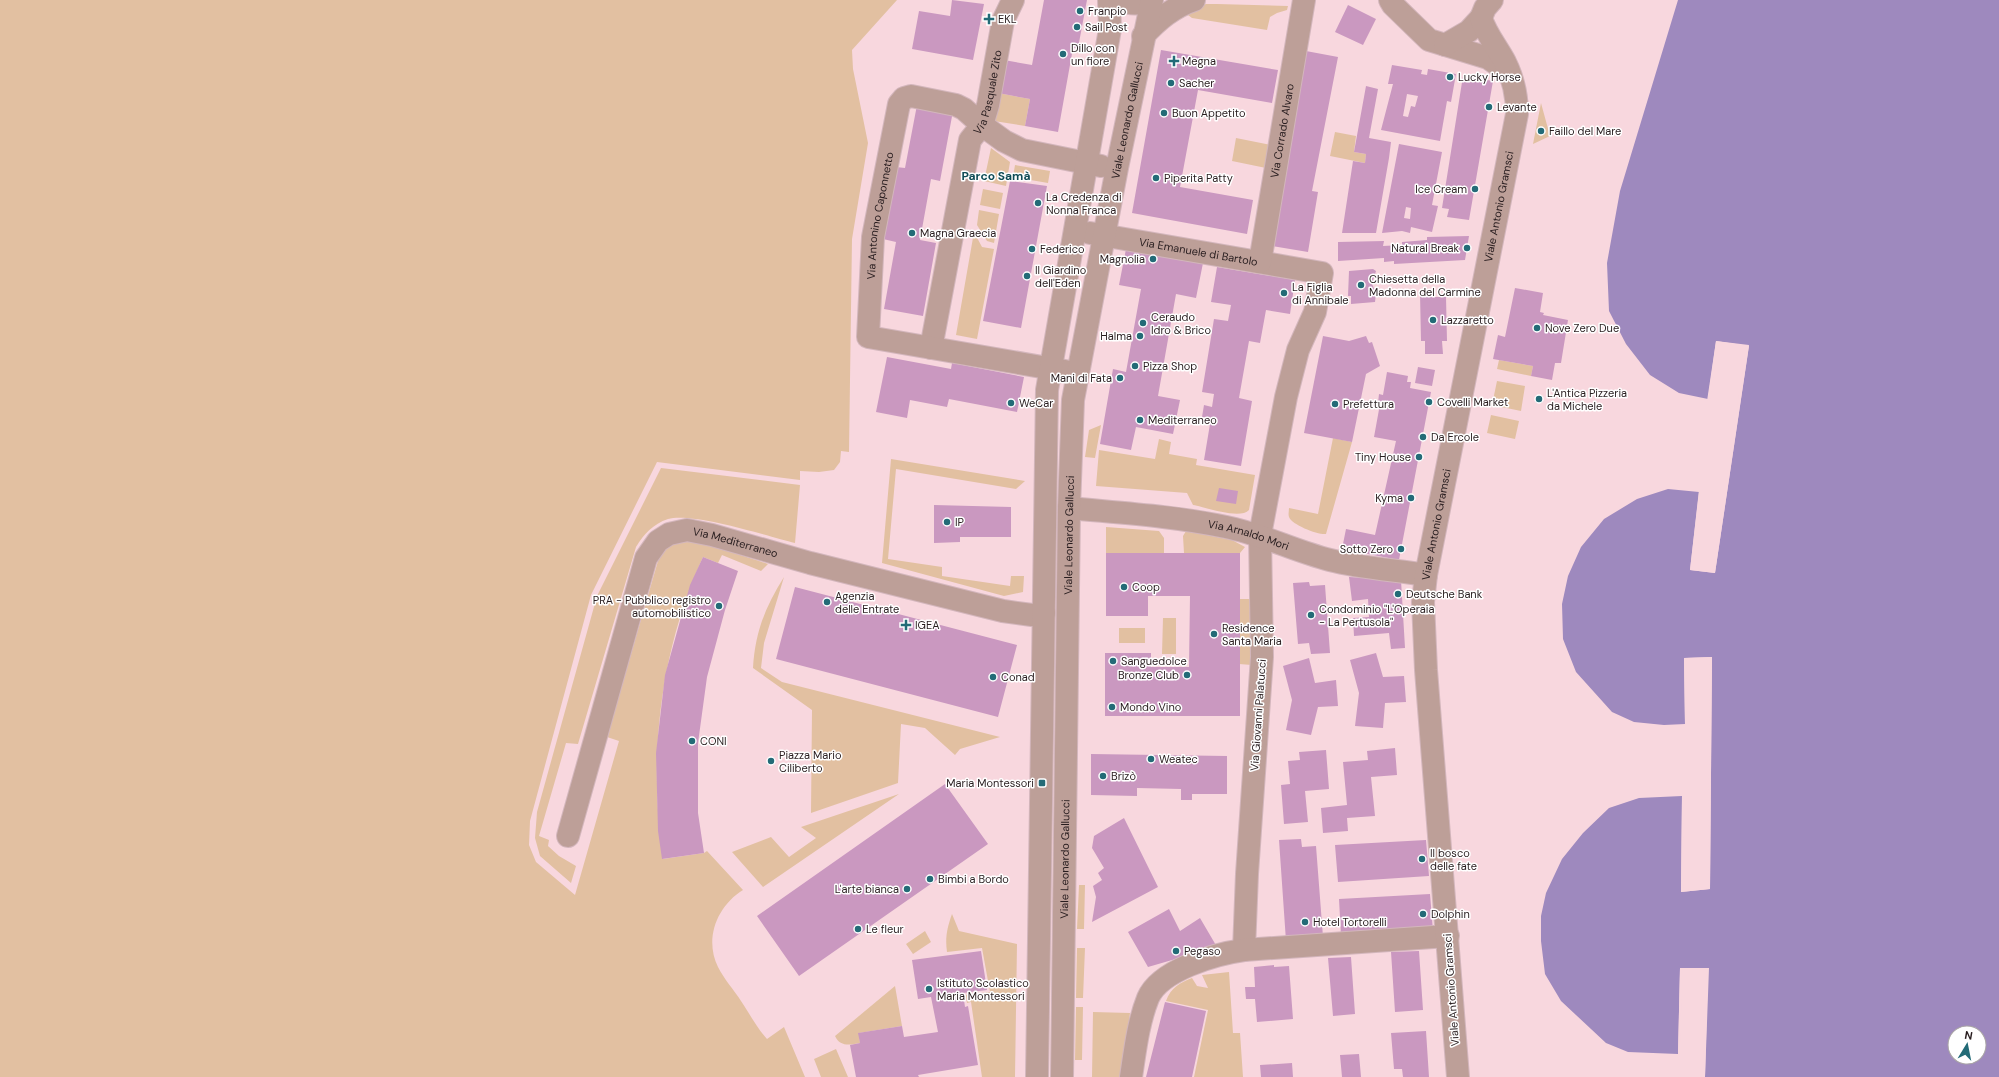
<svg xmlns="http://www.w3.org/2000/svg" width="1999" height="1077" font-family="'DM Sans',sans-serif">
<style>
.green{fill:#e2c0a1}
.water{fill:#9e89be;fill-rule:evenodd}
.pier{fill:#f8d7de}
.building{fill:#ca98c0;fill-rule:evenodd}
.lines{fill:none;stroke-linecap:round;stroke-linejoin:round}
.minor-casing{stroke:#d3b6bc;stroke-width:24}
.minor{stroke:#bd9f98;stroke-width:22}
.poi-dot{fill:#236b77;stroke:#fff;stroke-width:1.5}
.labels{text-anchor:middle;stroke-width:3;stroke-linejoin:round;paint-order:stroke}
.poi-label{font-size:11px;fill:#281d1f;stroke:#fff;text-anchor:start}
.street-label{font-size:11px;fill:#281d1f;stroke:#fff}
.neighbourhood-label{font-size:12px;font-weight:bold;fill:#0f4b55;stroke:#fff}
</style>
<rect width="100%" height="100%" fill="#f8d7de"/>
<!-- green -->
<path class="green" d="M0,0H897L852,50L853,69L868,143L852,239L849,452L841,451L840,462L834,470L819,472L800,471V480L657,462L591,595L530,821L529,845L536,862L575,895L619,741L607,737L660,554C664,547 670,542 679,541C698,539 748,558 768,564L761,571L722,555L718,563L703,557C660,651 648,758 663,859L704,853L707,851L743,890C717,906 704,939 718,967C724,979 734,990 741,1001C749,1013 757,1028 767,1039L784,1027L805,1077H0Z
M1206,4H1217L1288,6L1287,10L1277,13L1270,17L1267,30L1192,18L1188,15L1195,8Z
M998,93L1030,99L1025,126L994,121Z
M1541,103L1550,136L1533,144Z
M1335,132L1356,136L1354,152L1366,154L1365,163L1330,156Z
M1236,138L1271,145L1266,168L1232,161Z
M991,148L1010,162L1006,186L984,181Z
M1015,165L1050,171L1048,183L1013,177Z
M983,189L1003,193L1000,209L980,205Z
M979,210L999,214L994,243L987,241L977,225Z
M974,232L982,247L994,249L977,339L956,335Z
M1499,360L1533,366L1531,376L1497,369Z
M1497,381L1525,386L1521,411L1492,405Z
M1491,415L1519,421L1515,439L1487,433Z
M1101,425L1095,458L1085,457L1089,430Z
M1333,438L1352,442L1326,534C1318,535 1292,525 1289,517C1288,514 1289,511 1289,508L1318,514Z
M1159,439L1171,442L1169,454L1197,459L1196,465L1255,475L1249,510C1240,520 1205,507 1193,505L1187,493L1096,486L1099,450L1155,459Z
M891,459L1025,481L1016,489L896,469L888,559L942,567V576L1010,586L1011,576H1024L1023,592L1004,596L882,563Z
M661,468L800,485L795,543C767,536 693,512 668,519C653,524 644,534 636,547L578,744L566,743L539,836L549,840L548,846L559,856L576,866L571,883L540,856L535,838L537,812L597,596Z
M1106,527L1159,531L1164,538V553H1106Z
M1186,531L1232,540L1245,547L1240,553H1184L1183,536Z
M784,577L764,643L761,668L782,682L1000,737L960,749L955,755L925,728L901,724L898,783L811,813L812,710L753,668C755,633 765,607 784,577Z
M1240,599H1250L1252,665L1239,664Z
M1163,618H1176V654H1162Z
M1119,628H1145V643H1119Z
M899,794L763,887L732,852L771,837L789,857L816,838L801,827Z
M1079,885H1085L1084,929H1077Z
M952,914L959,931L1017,944L1015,1077H982L971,1002L967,1003L966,995L990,992L982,948L947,952C945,938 947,928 952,914Z
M925,931L931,942L913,954L906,944Z
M1077,948H1085L1083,998H1076Z
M1229,972L1233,1033H1240L1243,1077H1194L1208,1010L1166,1001C1171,987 1180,983 1192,978L1197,986L1208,988L1202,975Z
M895,986L902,1026L859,1033L860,1043C850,1045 840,1047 835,1036Z
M1076,1007H1083L1082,1060H1075Z
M1093,1012L1130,1013L1123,1069L1120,1077H1092Z
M836,1049L848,1077H821L814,1059Z"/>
<!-- water -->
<path class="water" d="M1678,0H1999V1077H1705L1708,969L1680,968L1678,1054L1628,1052L1606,1043L1561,1001L1545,974L1541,941V916L1546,893L1562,859L1583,833L1609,808L1639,798L1682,796L1681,892L1710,889L1712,657L1684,658L1685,724L1664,725L1634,722L1612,712L1576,672L1563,639L1562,604L1568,576L1581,547L1604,519L1637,499L1668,489L1699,492L1690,570L1715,573L1749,346L1716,341L1708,399L1679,393L1650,375L1626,344L1609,311L1607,263L1620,191ZM1955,1033H1979V1057H1955Z"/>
<!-- pier -->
<path class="pier" d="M1716,341L1749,345L1715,573L1690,570L1699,490L1701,492L1692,568L1713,571L1746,347L1718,343L1710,399L1707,401Z
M1712,657L1710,889L1681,892L1682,794L1684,796L1683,890L1708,887L1710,659L1686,660L1687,724L1685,726L1684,658Z
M1680,968H1709L1705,1077H1703L1707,970H1682L1680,1054L1678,1056Z"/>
<!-- building -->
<path class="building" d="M952,0L984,4L973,60L912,49L919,11L950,16Z
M1044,0H1087L1078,48H1073L1058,132L1025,126L1030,99L998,93L1004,60L1032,65Z
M1348,5L1376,19L1363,45L1335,32Z
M1161,50L1278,70L1272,103L1198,90L1180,187L1253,200L1247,234L1132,213Z
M1306,51L1338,57L1312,191L1318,192L1308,252L1272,246Z
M1392,65L1422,70L1421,74L1427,75L1428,69L1456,74L1451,102L1447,101L1440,141L1381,130L1393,84H1388ZM1407,94L1418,96L1415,107L1411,106L1408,117L1403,116Z
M1463,76L1493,81L1469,220L1447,217L1449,209L1442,208Z
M1366,86L1378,89L1369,138L1391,142L1389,158L1376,233H1342L1353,161L1365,163L1366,154L1354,152Z
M917,105L953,111L940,181L931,179L920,240L936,243L923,316L884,309L896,242L883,239L896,167L905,168Z
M1399,144L1442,152L1432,205L1438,206L1432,232L1411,227L1410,233L1402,231L1382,233ZM1406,207L1411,208L1410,219L1404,218Z
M1010,181L1047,186L1021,328L983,321Z
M1469,236L1465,260L1394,264V261L1384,262V258L1338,261V242L1384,241L1383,246L1402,245V242L1427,240V237Z
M1126,249L1203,263L1196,298L1176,294L1158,396L1180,400L1173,434L1136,427L1131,450L1100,444L1113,369L1126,372L1141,289L1119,285Z
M1217,267L1295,280L1290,314L1266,310L1260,343L1249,341L1239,398L1252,401L1241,466L1204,460L1211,418L1202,417L1204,405L1212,407L1214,394L1202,392L1214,319L1228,321L1231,305L1211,302Z
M1373,269L1376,271L1372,284L1376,293L1375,302L1351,304V296H1348L1349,271Z
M1515,288L1543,293L1540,312L1544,313L1543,315L1568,320L1561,363H1555L1552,380L1531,376L1533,366L1493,359L1498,335L1505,337Z
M1420,293H1424V297H1446L1447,341H1442L1443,354H1425V341H1421Z
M1323,336L1349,341L1366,336L1369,343L1372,342L1380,366L1366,374L1352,442L1304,433Z
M887,357L951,369L952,363L1024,377L1017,412L949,399L947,407L910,400L907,418L876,412Z
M1418,367L1435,370L1432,386L1415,383Z
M1387,372L1408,376L1407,382H1411L1410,388L1431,392L1399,560L1342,549L1346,529L1375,535L1396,441L1374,437L1380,404L1378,403L1379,394L1383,395Z
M1219,488L1238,491L1236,504L1216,501Z
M934,505L1011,507V537H960V542L934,543Z
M1106,553H1240V716H1105V653H1151V667H1189L1190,596H1148V616H1106Z
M703,557L738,571L725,610L707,677L698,743V813L704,853L662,859L658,831L656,753L665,675L690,585Z
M1349,577L1401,580L1405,648L1391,649L1389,633L1354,636L1353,618L1369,617L1368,599L1352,601Z
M1309,582L1310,586L1325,585L1330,653L1311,654L1309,643L1298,644L1293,583Z
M795,587L1017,645L998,717L776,659Z
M1376,653L1383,677L1404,676L1406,702L1385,703L1383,728L1355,726L1359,693L1350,660Z
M1309,658L1315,683L1336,680L1338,706L1318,707L1311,735L1286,730L1292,700L1283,666Z
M1395,748L1397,775L1371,777L1375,816L1347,818L1348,831L1323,833L1321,808L1347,805L1343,762L1368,760L1367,751Z
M1326,750L1329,789L1305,791L1308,822L1284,824L1281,785L1290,784L1288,761L1300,760L1299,752Z
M1091,754L1227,756V794H1192V800H1181V789L1137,788V796L1091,795Z
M945,784L988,844L799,976L757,916Z
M1124,818L1158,887L1092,922L1096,897L1093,886L1102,880L1098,873L1104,868L1092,848L1094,836Z
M1301,839L1302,847L1316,846L1323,937L1286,941L1279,840Z
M1426,840L1429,876L1338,882L1335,845Z
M1430,894L1433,931L1341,936L1339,899Z
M1169,909L1180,931L1200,918L1217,947L1148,967L1128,932Z
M981,951L987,990L963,993L965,1007L968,1006L978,1065L918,1075L919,1077H856L850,1045L860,1043L858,1033L902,1026L904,1037L938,1032L931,997L918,999L912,960Z
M1419,951L1423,1010L1395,1012L1391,952Z
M1351,957L1355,1014L1333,1016L1328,958Z
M1274,965V967L1289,966L1293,1019L1257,1022L1255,999H1246L1245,987H1255L1254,967Z
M1165,1002L1206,1011L1192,1077H1146Z
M1426,1031L1429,1077H1403L1402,1069H1394L1391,1033Z
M1359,1054L1361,1077H1342L1340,1055Z
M1292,1063L1293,1077H1261L1260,1065Z"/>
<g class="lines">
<defs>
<g id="minor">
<path d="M1121,0C1131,5 1139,5 1149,0"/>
<path d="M1390,0L1393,5L1429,40L1488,58L1508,72"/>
<path d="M1143,36C1158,20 1173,7 1194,0"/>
<path d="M1445,45L1469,31L1481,18"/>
<path id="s1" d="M1090,233L1322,273L1315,312L1298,350L1286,397L1260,535L1262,657L1247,874L1244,950"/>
<path id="s2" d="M1260,262L1304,0"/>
<path id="s3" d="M931,348L970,140L982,125L988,105L1003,21L1013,0"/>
<path id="s4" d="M1065,371L868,337L873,237L899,104L904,98L911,96L956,105L964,109L982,125L1004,141L1022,150L1101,166"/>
<path id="s5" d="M1069,508C1121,513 1174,516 1226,527C1262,534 1294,551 1330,560C1361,568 1395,570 1426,575"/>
<path id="s6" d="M568,836L646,558L658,541L669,534L687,530L712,535L810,563L1003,611L1032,615L1044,613"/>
<path d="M1037,1077L1047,390L1110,29L1109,0"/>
<path id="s7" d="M1062,1077L1069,508L1073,400L1117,168L1152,0"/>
<path d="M1131,1077C1135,1051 1138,1023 1148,998C1160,970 1215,954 1244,950L1448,936"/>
<path id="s8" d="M1458,1077L1426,670L1423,602L1426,575L1517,114C1517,96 1513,78 1505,62C1497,47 1486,34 1481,18L1485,8L1492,0"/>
</g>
</defs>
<!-- minor casing -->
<use href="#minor" class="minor-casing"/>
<!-- minor -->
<use href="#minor" class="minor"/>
</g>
<!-- markers -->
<g class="poi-dot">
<circle cx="1080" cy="11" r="4"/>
<path d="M987 13h4v4h4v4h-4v4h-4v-4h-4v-4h4z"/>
<circle cx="1077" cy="27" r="4"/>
<circle cx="1063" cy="54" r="4"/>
<path d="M1172 55h4v4h4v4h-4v4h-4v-4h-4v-4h4z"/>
<circle cx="1450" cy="77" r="4"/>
<circle cx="1171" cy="83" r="4"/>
<circle cx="1489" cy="107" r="4"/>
<circle cx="1164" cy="113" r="4"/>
<circle cx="1541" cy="131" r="4"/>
<circle cx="1156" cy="178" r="4"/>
<circle cx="1475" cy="189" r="4"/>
<circle cx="1038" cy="203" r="4"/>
<circle cx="912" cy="233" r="4"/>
<circle cx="1467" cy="248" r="4"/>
<circle cx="1032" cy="249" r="4"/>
<circle cx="1153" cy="259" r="4"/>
<circle cx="1027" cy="276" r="4"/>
<circle cx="1361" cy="285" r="4"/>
<circle cx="1284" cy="293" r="4"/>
<circle cx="1433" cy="320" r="4"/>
<circle cx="1143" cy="323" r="4"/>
<circle cx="1537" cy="328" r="4"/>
<circle cx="1140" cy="336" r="4"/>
<circle cx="1135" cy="366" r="4"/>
<circle cx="1120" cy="378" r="4"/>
<circle cx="1539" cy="399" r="4"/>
<circle cx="1429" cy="402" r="4"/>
<circle cx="1011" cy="403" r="4"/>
<circle cx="1335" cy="404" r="4"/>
<circle cx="1140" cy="420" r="4"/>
<circle cx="1423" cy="437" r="4"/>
<circle cx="1419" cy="457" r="4"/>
<circle cx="1411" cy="498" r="4"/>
<circle cx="947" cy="522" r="4"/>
<circle cx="1401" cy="549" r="4"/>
<circle cx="1124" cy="587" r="4"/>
<circle cx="1398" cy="594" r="4"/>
<circle cx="827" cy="602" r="4"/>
<circle cx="719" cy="606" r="4"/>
<circle cx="1311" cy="615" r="4"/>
<path d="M904 619h4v4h4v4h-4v4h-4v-4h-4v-4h4z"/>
<circle cx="1214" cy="634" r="4"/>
<circle cx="1113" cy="661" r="4"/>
<circle cx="1187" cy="675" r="4"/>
<circle cx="993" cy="677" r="4"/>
<circle cx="1112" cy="707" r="4"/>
<circle cx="692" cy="741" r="4"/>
<circle cx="1151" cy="759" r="4"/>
<circle cx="771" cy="761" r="4"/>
<circle cx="1103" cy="776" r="4"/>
<rect x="1038" y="779" width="8" height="8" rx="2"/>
<circle cx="1422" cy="859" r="4"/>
<circle cx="930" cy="879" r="4"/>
<circle cx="907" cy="889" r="4"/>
<circle cx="1423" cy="914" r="4"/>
<circle cx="1305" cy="922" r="4"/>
<circle cx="858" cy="929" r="4"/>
<circle cx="1176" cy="951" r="4"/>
<circle cx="929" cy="989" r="4"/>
</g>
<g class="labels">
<!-- poi labels -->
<g class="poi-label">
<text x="1088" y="15">Franpio</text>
<text x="998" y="23">EKL</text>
<text x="1085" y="31">Sail Post</text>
<text x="1071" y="52">Dillo con<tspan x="1071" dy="13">un fiore</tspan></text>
<text x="1182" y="65">Megna</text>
<text x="1458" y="81">Lucky Horse</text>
<text x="1179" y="87">Sacher</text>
<text x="1497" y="111">Levante</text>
<text x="1172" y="117">Buon Appetito</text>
<text x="1549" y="135">Faillo del Mare</text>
<text x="1164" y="182">Piperita Patty</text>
<text x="1467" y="193" text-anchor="end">Ice Cream</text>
<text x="1046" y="201">La Credenza di<tspan x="1046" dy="13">Nonna Franca</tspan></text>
<text x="920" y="237">Magna Graecia</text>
<text x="1459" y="252" text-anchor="end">Natural Break</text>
<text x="1040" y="253">Federico</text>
<text x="1145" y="263" text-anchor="end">Magnolia</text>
<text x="1035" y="274">Il Giardino<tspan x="1035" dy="13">dell'Eden</tspan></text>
<text x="1369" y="283">Chiesetta della<tspan x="1369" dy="13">Madonna del Carmine</tspan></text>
<text x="1292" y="291">La Figlia<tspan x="1292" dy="13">di Annibale</tspan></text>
<text x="1151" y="321">Ceraudo<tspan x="1151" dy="13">Idro &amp; Brico</tspan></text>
<text x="1441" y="324">Lazzaretto</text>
<text x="1545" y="332">Nove Zero Due</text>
<text x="1132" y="340" text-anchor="end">Halma</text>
<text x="1143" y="370">Pizza Shop</text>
<text x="1112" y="382" text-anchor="end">Mani di Fata</text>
<text x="1547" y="397">L'Antica Pizzeria<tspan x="1547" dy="13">da Michele</tspan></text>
<text x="1437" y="406">Covelli Market</text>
<text x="1019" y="407">WeCar</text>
<text x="1343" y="408">Prefettura</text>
<text x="1148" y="424">Mediterraneo</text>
<text x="1431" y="441">Da Ercole</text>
<text x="1411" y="461" text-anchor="end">Tiny House</text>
<text x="1403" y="502" text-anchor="end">Kyma</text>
<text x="955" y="526">IP</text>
<text x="1393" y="553" text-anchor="end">Sotto Zero</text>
<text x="1132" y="591">Coop</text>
<text x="1406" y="598">Deutsche Bank</text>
<text x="835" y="600">Agenzia<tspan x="835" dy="13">delle Entrate</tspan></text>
<text x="711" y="604" text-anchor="end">PRA - Pubblico registro<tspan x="711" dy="13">automobilistico</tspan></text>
<text x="1319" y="613">Condominio "L'Operaia<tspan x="1319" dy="13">- La Pertusola"</tspan></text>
<text x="915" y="629">IGEA</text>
<text x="1222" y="632">Residence<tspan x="1222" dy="13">Santa Maria</tspan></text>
<text x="1121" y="665">Sanguedolce</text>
<text x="1179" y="679" text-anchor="end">Bronze Club</text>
<text x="1001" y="681">Conad</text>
<text x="1120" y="711">Mondo Vino</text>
<text x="700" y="745">CONI</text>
<text x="779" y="759">Piazza Mario<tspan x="779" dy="13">Ciliberto</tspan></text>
<text x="1159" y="763">Weatec</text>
<text x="1111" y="780">Brizò</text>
<text x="1034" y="787" text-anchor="end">Maria Montessori</text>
<text x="1430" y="857">Il bosco<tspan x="1430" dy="13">delle fate</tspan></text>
<text x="938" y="883">Bimbi a Bordo</text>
<text x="899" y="893" text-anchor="end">L'arte bianca</text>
<text x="1431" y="918">Dolphin</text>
<text x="1313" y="926">Hotel Tortorelli</text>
<text x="866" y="933">Le fleur</text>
<text x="1184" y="955">Pegaso</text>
<text x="937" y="987">Istituto Scolastico<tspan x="937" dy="13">Maria Montessori</tspan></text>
</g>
<!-- street labels -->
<g class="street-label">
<text dy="4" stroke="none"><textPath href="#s3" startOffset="264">Via Pasquale Zito</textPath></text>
<text dy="4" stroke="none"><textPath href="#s7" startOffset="962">Viale Leonardo Gallucci</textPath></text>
<text dy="4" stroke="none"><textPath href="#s2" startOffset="133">Via Corrado Alvaro</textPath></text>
<text dy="4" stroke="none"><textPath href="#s8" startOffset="879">Viale Antonio Gramsci</textPath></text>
<text dy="4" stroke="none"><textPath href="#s4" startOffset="322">Via Antonino Caponnetto</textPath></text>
<text dy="4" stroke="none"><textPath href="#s1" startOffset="110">Via Emanuele di Bartolo</textPath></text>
<text dy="4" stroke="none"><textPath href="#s8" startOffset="555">Viale Antonio Gramsci</textPath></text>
<text dy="4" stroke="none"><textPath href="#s7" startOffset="542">Viale Leonardo Gallucci</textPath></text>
<text dy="4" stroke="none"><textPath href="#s5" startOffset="182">Via Arnaldo Mori</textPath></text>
<text dy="4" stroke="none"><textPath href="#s6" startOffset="391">Via Mediterraneo</textPath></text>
<text transform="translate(1258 715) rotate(-86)" y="4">Via Giovanni Palatucci</text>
<text dy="4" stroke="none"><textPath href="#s7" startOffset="218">Viale Leonardo Gallucci</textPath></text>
<text transform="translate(1451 990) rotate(-94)" y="4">Viale Antonio Gramsci</text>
</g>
<!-- neighbourhood labels -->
<g class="neighbourhood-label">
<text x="996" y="180">Parco Samà</text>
</g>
</g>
<!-- north arrow -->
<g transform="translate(1967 1045) rotate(10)"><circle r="19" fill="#ffffff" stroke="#a9a5a5"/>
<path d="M0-3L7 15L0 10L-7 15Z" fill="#236b77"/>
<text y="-6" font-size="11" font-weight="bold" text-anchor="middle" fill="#281d1f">N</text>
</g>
</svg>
